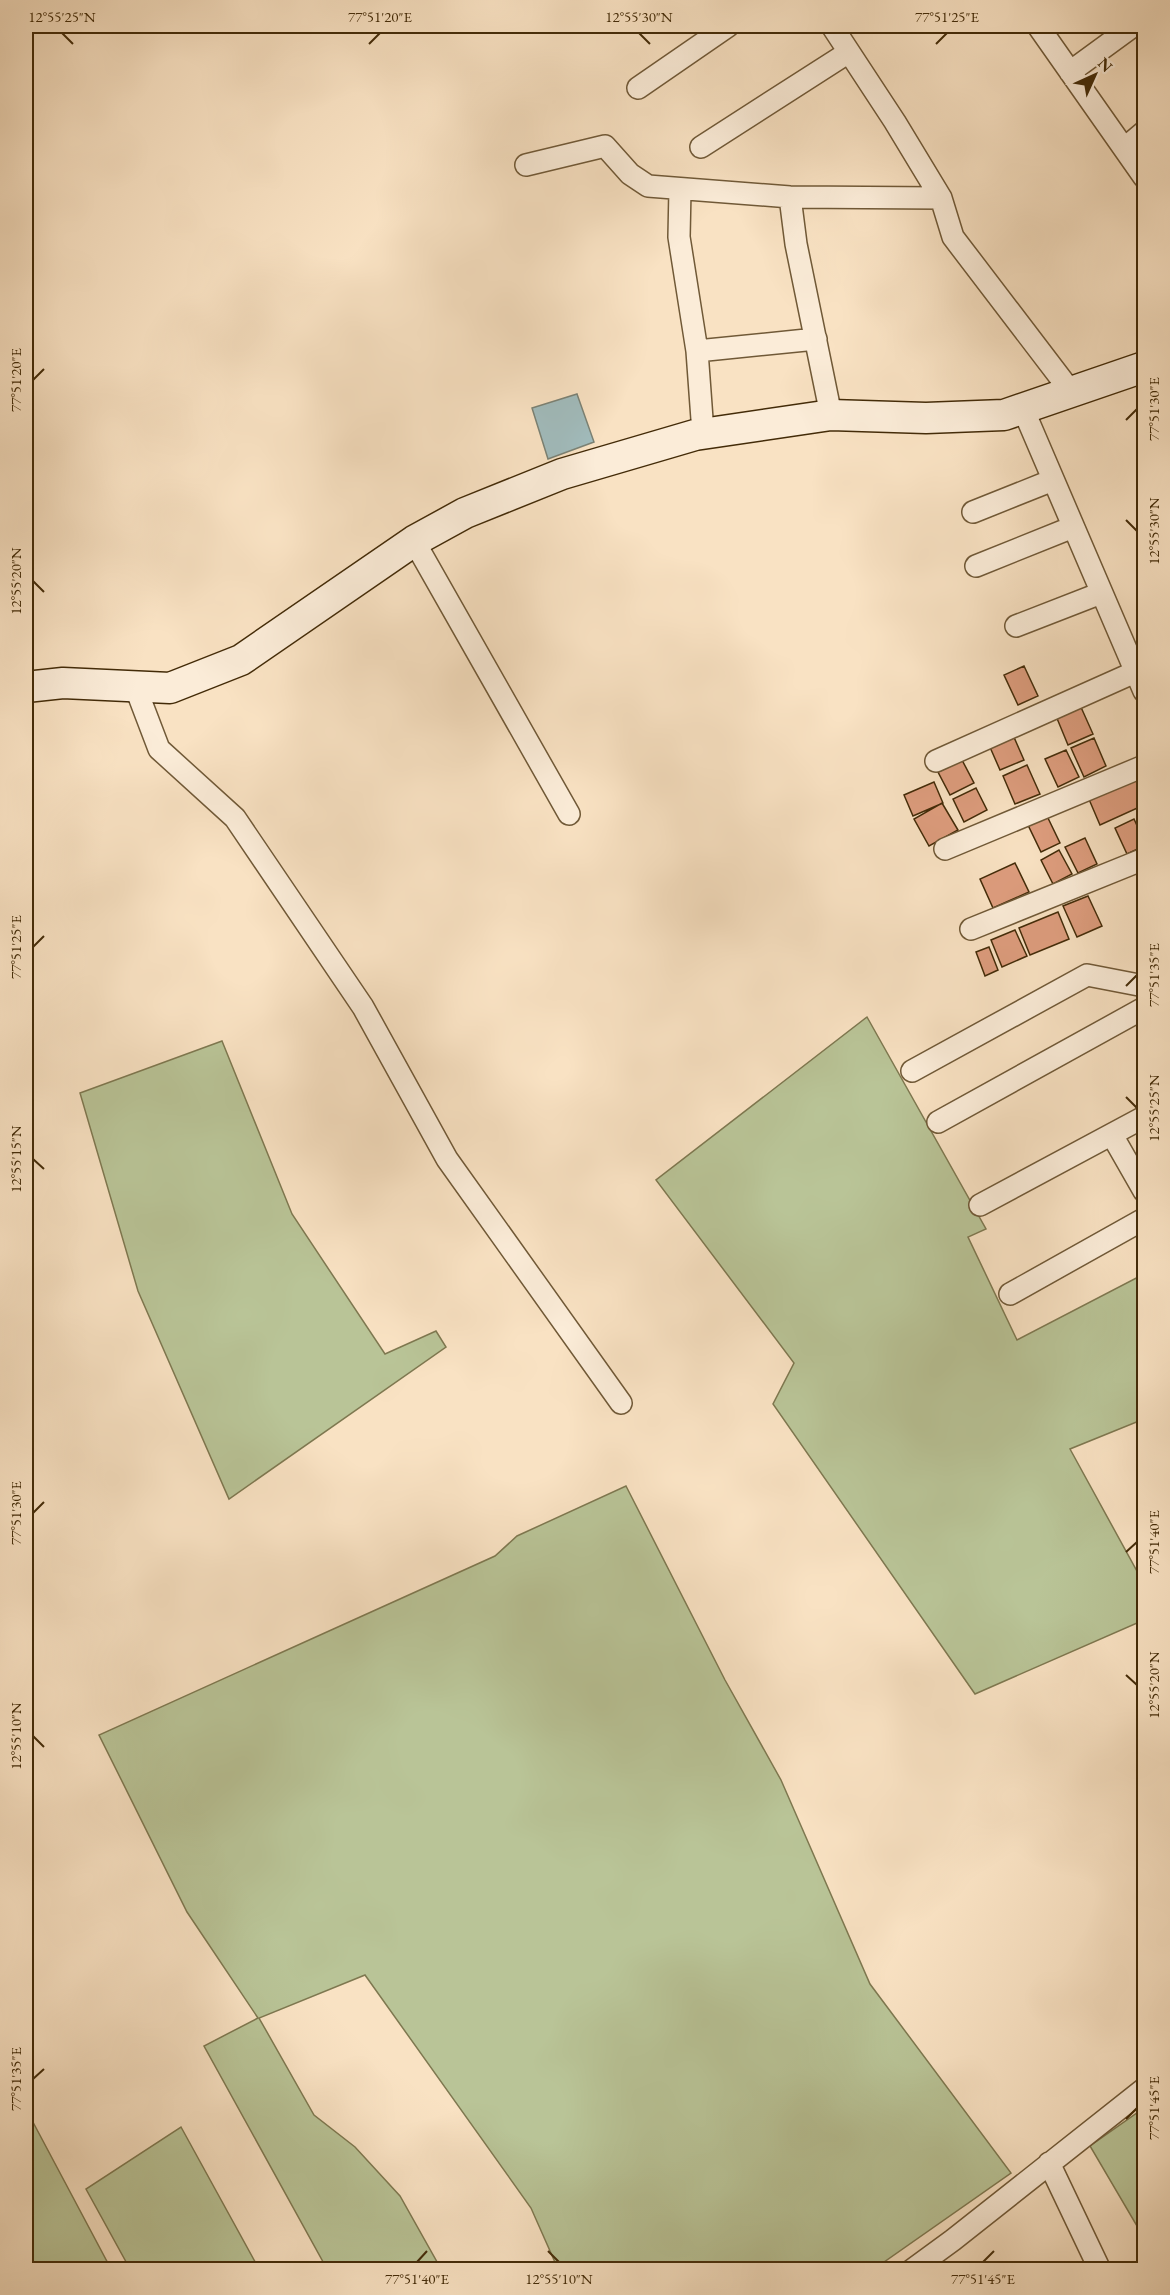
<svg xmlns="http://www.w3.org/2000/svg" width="1170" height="2295" font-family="'EB Garamond',serif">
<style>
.green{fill:#b9c497;stroke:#7e7850;stroke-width:1.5}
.water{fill:#a1bcbd;stroke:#7b8275;stroke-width:1.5}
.building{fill:#de9d7e;stroke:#432b08;stroke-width:1.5}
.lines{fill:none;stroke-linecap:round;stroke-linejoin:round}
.street-casing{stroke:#705937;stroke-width:24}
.secondary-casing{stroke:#432b08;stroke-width:33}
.street{stroke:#fbecd8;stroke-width:21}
.secondary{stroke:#fbecd8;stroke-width:30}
.ticks{fill:none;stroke:#432b08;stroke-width:2}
.neatline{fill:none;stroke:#432b08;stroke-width:2}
.ticks-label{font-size:15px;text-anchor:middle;fill:#432b08}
</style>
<rect width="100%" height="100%" fill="#f9e2c3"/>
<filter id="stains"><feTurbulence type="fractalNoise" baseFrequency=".00333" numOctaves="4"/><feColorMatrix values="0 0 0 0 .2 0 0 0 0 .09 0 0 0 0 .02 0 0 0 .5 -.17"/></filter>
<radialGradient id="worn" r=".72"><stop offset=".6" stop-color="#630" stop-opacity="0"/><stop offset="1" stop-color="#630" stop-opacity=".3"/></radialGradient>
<!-- green -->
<path class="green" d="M867,1017L986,1229L968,1237L1017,1340L1144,1274V1419L1070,1449L1144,1584V1620L975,1694L773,1404L794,1363L656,1180Z
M222,1041L292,1214L385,1354L436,1331L446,1347L229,1499L138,1291L80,1093Z
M626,1486L725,1680L781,1780L870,1984L1011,2173L874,2269H558L531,2208L365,1975L259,2018L314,2115L355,2147L400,2196L441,2269H327L204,2046L258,2018L187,1912L99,1735L495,1556L517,1536Z
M1144,2108V2238L1090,2146Z
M26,2109L111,2269H26Z
M181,2127L259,2269H130L86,2189Z"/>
<!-- water -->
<path class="water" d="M577,394L594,442L548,459L532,408Z"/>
<!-- building -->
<path class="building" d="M1024,666L1038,696L1018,705L1004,675Z
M1080,705L1093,734L1068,745L1056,716Z
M1013,735L1024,760L1000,770L989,745Z
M1094,738L1106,766L1084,777L1071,748Z
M1066,750L1079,777L1058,787L1045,759Z
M962,760L974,783L950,795L938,772Z
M1027,765L1040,794L1015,804L1003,776Z
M1144,772V805L1100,825L1088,797Z
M934,782L943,803L913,816L904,795Z
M976,788L987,810L964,822L953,799Z
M942,803L958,830L929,846L914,819Z
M1047,816L1060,843L1041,852L1028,825Z
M1134,819L1144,841V846L1127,854L1115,828Z
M1085,838L1097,864L1078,873L1065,847Z
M1059,850L1072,874L1053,884L1041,860Z
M1015,863L1029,892L993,908L980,879Z
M1088,896L1102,926L1077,937L1063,906Z
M1058,912L1069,939L1030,955L1019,928Z
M1015,930L1027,956L1002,967L991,940Z
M989,947L998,970L985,976L976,952Z"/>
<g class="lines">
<defs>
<path id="street" d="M832,26L895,122L941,198L953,237L1072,393
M1038,26L1144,177
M1070,72L1133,26
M638,88L728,26
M701,147L849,52
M1125,148L1144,132
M526,165L605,146L630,174L648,186L790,197L941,198
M680,189L679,237L697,351L703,433
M790,197L796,244L831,415
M697,351L816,339
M1023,409L1144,691
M973,512L1053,480
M414,541L569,814
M976,566L1073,527
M1016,626L1101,593
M135,686L159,749L235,818L363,1007L447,1159L621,1403
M936,761L1144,668
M945,849L1144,766
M971,929L1144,859
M912,1071L1087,975L1144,986
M938,1122L1144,1008
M1112,1135L1144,1191
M980,1205L1144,1117
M1010,1294L1144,1219
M1049,2163L1100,2270
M912,2270L953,2240L1144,2089"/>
<path id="secondary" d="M26,687L63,683L170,688L241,660L414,541L465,513L562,474L695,435L831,415L926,418L1004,415L1144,367"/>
</defs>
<!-- street casing -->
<use href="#street" class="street-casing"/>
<!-- secondary casing -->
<use href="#secondary" class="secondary-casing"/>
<!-- street -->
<use href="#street" class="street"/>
<!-- secondary -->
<use href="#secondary" class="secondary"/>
</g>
<!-- ticks -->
<path class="ticks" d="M62,33L73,44M639,33L650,44M369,44L380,33M936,44L947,33M33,380L44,369M1126,420L1137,409M1126,520L1137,531M33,581L44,592M33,947L44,936M1126,986L1137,975M1126,1097L1137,1108M33,1159L44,1169M33,1513L44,1502M1126,1552L1137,1542M1126,1675L1137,1685M33,1736L44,1747M33,2079L44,2069M1126,2119L1137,2108M548,2251L559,2262M417,2262L427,2251M983,2262L994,2251"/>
<!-- margin -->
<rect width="1170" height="2295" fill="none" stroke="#f9e2c3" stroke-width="66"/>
<!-- north arrow -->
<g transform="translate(1095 75) rotate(45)" stroke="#fbecd8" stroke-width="4.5" paint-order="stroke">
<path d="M0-4.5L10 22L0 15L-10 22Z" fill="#432b08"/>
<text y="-9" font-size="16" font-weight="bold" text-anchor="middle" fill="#432b08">N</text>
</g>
<rect x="33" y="33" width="1104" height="2229" class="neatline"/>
<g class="ticks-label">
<text x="62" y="22">12°55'25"N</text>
<text x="380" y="22">77°51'20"E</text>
<text x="639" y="22">12°55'30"N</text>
<text x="947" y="22">77°51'25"E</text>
<text transform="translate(16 380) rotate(-90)" y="5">77°51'20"E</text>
<text transform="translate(1154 409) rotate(-90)" y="5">77°51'30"E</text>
<text transform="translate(1154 531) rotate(-90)" y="5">12°55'30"N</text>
<text transform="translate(16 581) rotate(-90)" y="5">12°55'20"N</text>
<text transform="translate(16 947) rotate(-90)" y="5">77°51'25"E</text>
<text transform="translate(1154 975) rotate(-90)" y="5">77°51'35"E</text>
<text transform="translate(1154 1108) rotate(-90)" y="5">12°55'25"N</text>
<text transform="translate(16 1159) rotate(-90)" y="5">12°55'15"N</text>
<text transform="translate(16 1513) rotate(-90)" y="5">77°51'30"E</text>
<text transform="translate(1154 1542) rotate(-90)" y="5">77°51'40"E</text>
<text transform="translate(1154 1685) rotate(-90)" y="5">12°55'20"N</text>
<text transform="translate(16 1736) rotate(-90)" y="5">12°55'10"N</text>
<text transform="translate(16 2079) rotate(-90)" y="5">77°51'35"E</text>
<text transform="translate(1154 2108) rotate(-90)" y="5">77°51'45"E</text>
<text x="417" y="2284">77°51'40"E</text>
<text x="559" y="2284">12°55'10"N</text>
<text x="983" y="2284">77°51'45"E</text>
</g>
<rect width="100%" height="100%" filter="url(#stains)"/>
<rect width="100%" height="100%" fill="url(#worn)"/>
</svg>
